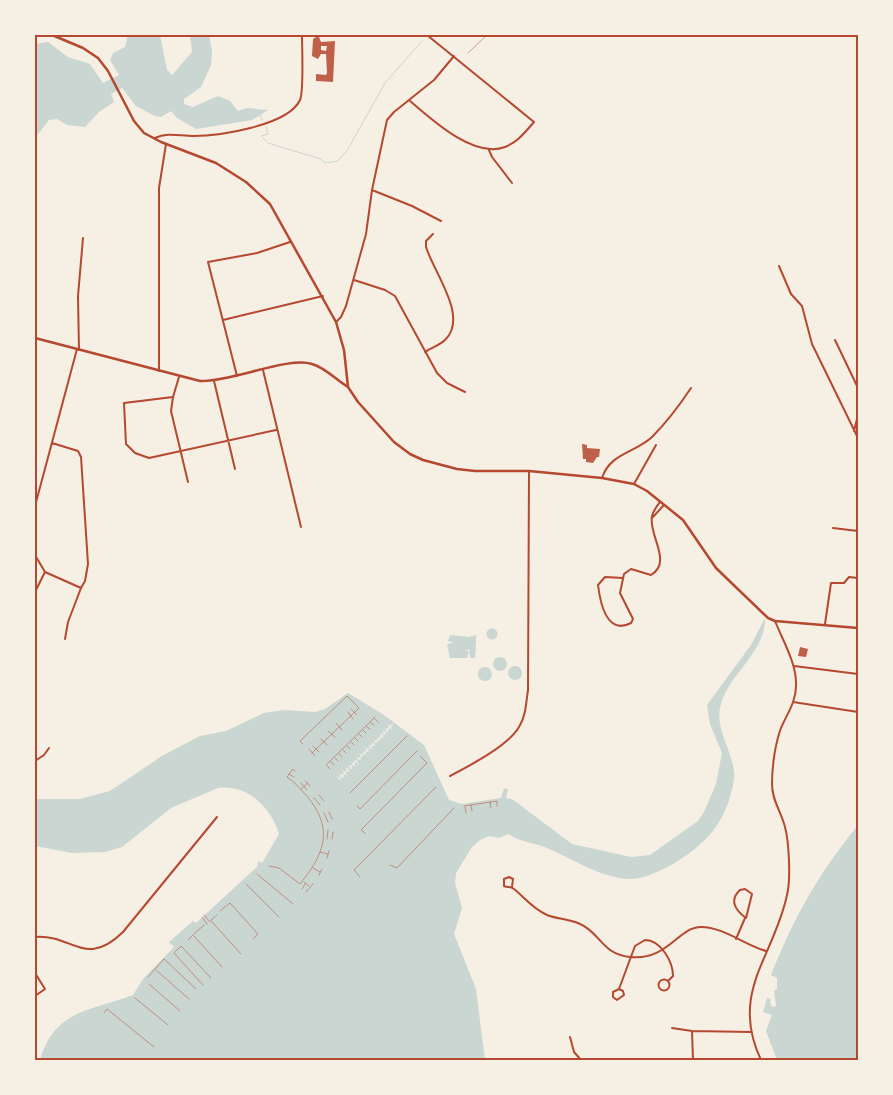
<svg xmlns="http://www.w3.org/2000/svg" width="893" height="1095" font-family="'Source Sans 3',sans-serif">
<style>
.water{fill:#c9d6d2}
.pier{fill:#f6efe4}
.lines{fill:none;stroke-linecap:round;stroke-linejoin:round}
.stream{stroke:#c9d6d2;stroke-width:1}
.building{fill:#bf614a;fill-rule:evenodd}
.path{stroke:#b5482f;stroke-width:0.5}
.minor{stroke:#b5482f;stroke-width:2}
.tertiary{stroke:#b5482f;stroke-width:2.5}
.secondary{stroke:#b5482f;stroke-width:2.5}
.neatline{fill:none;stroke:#b5482f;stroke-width:2}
</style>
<rect width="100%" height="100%" fill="#f6efe4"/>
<!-- water -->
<path class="water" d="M128,35H160L167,70L172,75L192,52L190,35H209L212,51L211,65L201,87L184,99V104L193,107L218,96L230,101L238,111L247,108L268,110L252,120L196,129L177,118L171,111L161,117L155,116L136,106L122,88L111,94L114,102L99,112L85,127L67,125L57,119L49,120L35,138V44L48,42L68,57L90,64L103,83L119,75L110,60L113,53L125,47Z
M765,618C765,655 727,674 720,708C715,732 736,755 734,779C732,795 725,815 715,828C700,850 655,880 628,879C599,877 573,859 547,848C532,842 523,843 508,834L499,838L489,836L480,840L472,847L456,873L455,883L462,908L454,934L476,989L485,1060H40C55,1009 91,1011 133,995L143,979L174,947L169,942L193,921L196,923L258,866L257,864L259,861L262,863L279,834C271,807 247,784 218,788L171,808L122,847L105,852L72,853L35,846V799H80L110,791L162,756L200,736L226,731L264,713L284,710L315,712L325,709L348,693L384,715L424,745L449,800L462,804L501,798L504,788L508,789L506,798L512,799L572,844L631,857L650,855L698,821L704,812L716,784L722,753L710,724L707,705L751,645Z
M486.5 634a5.5 5.5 0 1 1 11 0a5.5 5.5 0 1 1-11 0Z
M450,635L469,637L476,635V646L473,647H476L475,658H470L469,646V650H465L469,652L467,658H450L447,644L454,643L448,641Z
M493 664a7 7 0 1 1 14 0a7 7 0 1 1-14 0Z
M508 673a7 7 0 1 1 14 0a7 7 0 1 1-14 0Z
M478 674a7 7 0 1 1 14 0a7 7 0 1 1-14 0Z
M858,825V1060H803L799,1058L794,1060H777L766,1031L772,1015L763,1012L767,998L771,999L770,1003L772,1007L776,1006L774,991L777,989V978L771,975C795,915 818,875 858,825Z"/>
<!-- pier -->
<path class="pier" d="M396,721L391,727L393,730L390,728L388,730L390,733L388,731L385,733L388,735L385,734L382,736L385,738L382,737L380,739L382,741L379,739L377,742L379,744L376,742L374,744L376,747L373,745L371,747L373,750L370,748L368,750L370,753L368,751L365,753L368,756L365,754L362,756L365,758L362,756L360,759L362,761L359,759L357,761L359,765L356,762L354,764L356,767L353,765L351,767L353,770L350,768L348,770L351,773L348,771L345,773L348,776L345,774L343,776L345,778L342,777L340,779L342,782L336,776L339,778L341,776L339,773L342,775L344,773L342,770L345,772L347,770L345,767L348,769L350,767L347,765L350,766L353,764L350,762L353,763L355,761L353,759L356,761L358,759L356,756L359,758L361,756L359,753L362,755L364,753L362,750L364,752L367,750L364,747L368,749L370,747L367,745L370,746L372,744L370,742L373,744L375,741L373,739L376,741L378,738L376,736L379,738L381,736L379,733L382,735L384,733L382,730L385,732L387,730L384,727L387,729L389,727L387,724L390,726Z"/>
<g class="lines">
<!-- stream -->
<path class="stream" d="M260,114L262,120
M266,127L268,134L261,136L268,143L321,159L325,163L338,161L348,149L385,83L422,41"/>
</g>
<!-- building -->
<path class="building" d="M316,37H319L321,42L335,41L333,82L316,81V74L326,75L327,73L326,54H321L318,59L312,56L313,39ZM321,46H327L326,51L321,50Z
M582,444L587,445V448L600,449L599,457H597L593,463L586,462V459H583Z
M800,647L808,649L806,657L798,656Z"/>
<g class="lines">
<!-- path -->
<path class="path" d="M468,53L487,35
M351,709L357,715
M348,712L353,719
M375,719L378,722
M336,723L342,730
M371,723L374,725
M367,727L370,729
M363,730L366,733
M328,731L335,737
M359,734L362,737
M355,738L358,741
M321,739L327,745
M351,742L354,745
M303,744L300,741L347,696L359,708L312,753
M313,746L319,752
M347,746L350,749
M309,749L315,756
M343,750L346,753
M339,754L342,757
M335,758L338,761
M331,762L334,765
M326,765L375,717
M327,766L330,769
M289,774L294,777
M305,781L310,786
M301,783L307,790
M301,789L308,783
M350,793L407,736
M319,795L324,801
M314,798L320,805
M490,802L491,808
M471,805L472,811
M357,806L360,809L417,751
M464,806L497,801V806
M465,807L466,813
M329,812L332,819
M324,813L328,822
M365,833L361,830L427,763L420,756
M327,839L328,830
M332,839L333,832
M320,852L328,854
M327,858L329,851
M390,865L397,868L454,808
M269,866L279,868L300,884C325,853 334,829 307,796C300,789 295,782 287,777L293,769L295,771
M313,868L320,872
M257,874L293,904
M319,875L322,869
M360,877L354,870L436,787
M304,882L309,886
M246,884L279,917
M302,889L305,884
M306,892L313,884
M220,911L230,903L258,934L253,939
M204,915L210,922
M217,915L211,920L212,922L241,954
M202,917L207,924
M194,934L204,925
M193,935L222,967
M188,940L192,936
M156,970L189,999
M148,977L164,959L196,989
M149,984L180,1011
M203,985L174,953L181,946L211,978
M135,998L168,1025
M104,1013L107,1009L154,1047"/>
<!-- minor -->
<path class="minor" d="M409,100C431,119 474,159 505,147C518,142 526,131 534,122L427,35
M155,138C167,132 180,136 193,136C218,136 288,126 300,100C304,91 302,48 302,35
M489,150L492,157L512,183
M372,190L412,206L441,221
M779,266L791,294L802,306L812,344L858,438
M354,280L385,290L395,296L437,373L447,383L465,392
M223,320L323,296
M336,322L341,317L346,306L366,234L372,190L387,120L394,112L434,80L454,56
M835,340L858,388
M79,350L78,296L83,238
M425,352C431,348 440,345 445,340C469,317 434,273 426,247V241L433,234
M263,370L301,527
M159,371V188L166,144
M237,376L208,262L257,253L290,242
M179,377L173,397L171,411L188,482
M214,381L235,469
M173,397L124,403L126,444L135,453L149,458L276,430
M854,431L858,415
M52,443L78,451L81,457L88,564L85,581L81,588
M602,478C610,453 635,453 652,437C665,424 681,403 691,388
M634,484L656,445
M35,506L77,349
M857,509H858
M652,518L664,505
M833,528L858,531
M35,555L45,572L81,588L68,622L65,639
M623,578L605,577L598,585C600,601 606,636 631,623L633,619L620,593L624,574L631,569L651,575C673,562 648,535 652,516C653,511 657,506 660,502
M35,592L45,572
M825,624L831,583H844L849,577L858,578
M794,666L858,674
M793,702L858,712
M35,761L44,755L49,748
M450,776C469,766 508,746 519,727C526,716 526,703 528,690L529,471
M512,887L513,879L509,877L504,879V886C508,888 511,886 514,889C525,898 533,909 547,915C557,919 569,919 580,924C600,932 601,954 630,957C668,961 678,927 701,927C723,927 745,945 766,951
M745,889L752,894L746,918C735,910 729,900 740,890Z
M35,937C73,934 85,969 123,932L217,817
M736,939L745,918
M35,973L45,989L35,996
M658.5 985a5.5 5.5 0 1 1 11 0a5.5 5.5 0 1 1-11 0Z
M619,989L623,991L624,995L617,1000L613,997V992L619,989L635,946L645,940C661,940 673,962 673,976L668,981
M672,1028L692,1031L751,1032
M692,1031L693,1060
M570,1037L574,1052L581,1060
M761,1060C729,992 774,957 787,895C791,879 789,842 785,827C781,811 772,801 772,784C772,767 775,744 781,728C787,714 796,702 796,686C797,664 783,641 775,621"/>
<!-- tertiary -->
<path class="tertiary" d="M35,338L200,381C231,382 289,356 312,364C326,368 336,380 348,387"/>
<!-- secondary -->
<path class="secondary" d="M52,35L83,48L98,58L108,71L134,121L144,133L161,142L216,163L246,182L270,204L336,322L344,350L348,387L358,402L394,442L410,454L423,460L457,469L475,471H529L602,478L634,484L647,491L683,520L716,568L768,618L775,621L858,628"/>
</g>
<!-- border -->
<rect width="893" height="1095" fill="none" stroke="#f6efe4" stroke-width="72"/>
<rect x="36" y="36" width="821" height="1023" class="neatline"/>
</svg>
